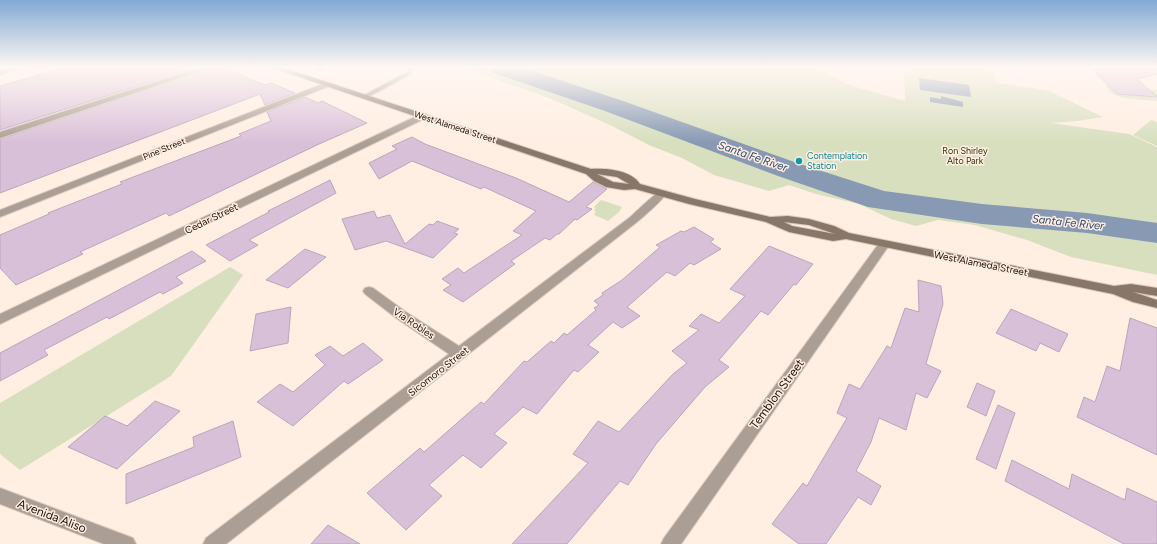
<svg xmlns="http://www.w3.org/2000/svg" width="1157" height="544" font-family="Figtree,sans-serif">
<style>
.green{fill:#d7dfbf}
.water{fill:#8799b3}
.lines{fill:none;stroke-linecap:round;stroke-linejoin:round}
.river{fill:#8799b3;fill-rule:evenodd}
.building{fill:#d9c0d9;stroke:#bba5bb}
.lane-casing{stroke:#dacabf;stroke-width:2}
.street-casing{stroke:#dacabf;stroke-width:2}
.secondary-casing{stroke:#dacabf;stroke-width:2}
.lane{fill:#ab9e95;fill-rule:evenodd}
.street{fill:#ab9e95;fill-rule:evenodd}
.secondary{fill:#887669;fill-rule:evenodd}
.culture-dot{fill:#0f9aa8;stroke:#ffeee2;stroke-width:1.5}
.labels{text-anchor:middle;stroke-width:3;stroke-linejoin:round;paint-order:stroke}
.far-street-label{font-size:9px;fill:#191009;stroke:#ffeee2}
.far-park-label{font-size:9px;fill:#2e3700;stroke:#ffeee2}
.far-culture-label{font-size:9px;fill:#0d838f;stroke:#ffeee2;text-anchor:start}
.street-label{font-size:10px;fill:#191009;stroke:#ffeee2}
.water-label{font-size:11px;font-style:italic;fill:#2a446b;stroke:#ffeee2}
.near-street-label{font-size:12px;fill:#191009;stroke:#ffeee2}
</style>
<rect width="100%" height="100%" fill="#ffeee2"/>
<!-- green -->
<path class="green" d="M461,67H816L846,84L905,101L904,70L911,71V67H978L995,73V77L997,83L1047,90L1103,117L1077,121L1051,123L1129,134L1157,147V275L1071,257L1027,240L975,225L938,220L916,226L891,219L859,204L816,194L789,185L769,191L714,175L682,158L649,145L610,125L549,98Z
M1105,85L1157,90V101L1123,98L1111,93Z
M1151,120L1157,122V146L1133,135Z
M601,200L622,207L619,212L608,221L594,215L596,212L594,210L596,208L594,207Z
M230,267L243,275L171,376L20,470L0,454V403Z"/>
<!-- water -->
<path class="water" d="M919,78L969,85L971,97L920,90Z
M941,96L963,102V107L930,102V97L941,99Z"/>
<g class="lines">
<!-- river -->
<path class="river" d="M488,67H521L623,101L800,164L884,191L982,204L1087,213L1157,223V243L1087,233L982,224L868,207L778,176L605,111L491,72Z"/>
</g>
<!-- building -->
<path class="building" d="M68,67H84L89,70L99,67H197L0,130V86Z
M214,67H223L265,85L271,83L295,93L265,105L260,94L0,193V139Z
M1089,67H1157V74L1137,79L1157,97L1117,94Z
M305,97L318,103L322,101L367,123L319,144L169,216L166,213L80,252L83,254L16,285L0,268V235L49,214L48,213L122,184L120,182L241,136L239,134L271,121L267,112Z
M412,137L425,144L516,178L569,202L593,182L607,189L586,207L592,209L577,220L575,219L559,234H557L550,240L545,238L511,261L515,264L463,302L443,290L451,285L442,279L458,268L464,273L522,235L513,231L536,211L484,187L481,189L412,161L379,179L369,163L397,149L392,146Z
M330,180L336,193L249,240L258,245L230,261L206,245L269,212L268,211Z
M374,211L377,218L390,215L405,244L429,224L433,225L437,221L459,229L454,233L458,234L433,258L386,241L355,250L342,219Z
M694,227L714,239L710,242L721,249L694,265L690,263L675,276L667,272L627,307L640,316L622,328L613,322L588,345L599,352L578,372L574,370L537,414L523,407L494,434L507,443L481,468L463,455L429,485L442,496L406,530L367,493L420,448L424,452L481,402L484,404L524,361L527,362L551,341L554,343L564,333L567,335L596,310L594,308L599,305L594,301L603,295L602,293L622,280L660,247L656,245L681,231L684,232Z
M769,246L813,264L796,285L794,284L768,315L761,311L719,360L729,367L705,387L656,444L628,485L620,481L567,544H512L588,463L573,454L598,421L619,432L673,374L687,363L672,351L699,330L689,326L701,314L719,323L745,296L730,289Z
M305,249L326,257L288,288L266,280Z
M192,251L206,261L176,277L183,283L163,294L160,292L109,319L107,317L44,350L48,355L0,381V353Z
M918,280L941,286L943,304L926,364L941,371L927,398L916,393L906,430L879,418L871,442L856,471L881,486L871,505L858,497L826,544H799L772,524L803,483L807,486L847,418L837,413L849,384L860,389L887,346L891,348L905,308L919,312Z
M291,307L288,343L250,351L256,314Z
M1011,309L1068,334L1059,352L1040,343L1036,351L996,333Z
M1130,318L1157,328V455L1077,417L1084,397L1095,402L1107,366L1120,371Z
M363,343L383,360L348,384L344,381L293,426L257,402L280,384L293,392L325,365L315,355L330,346L343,356Z
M977,383L995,391L986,416L967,407Z
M155,401L180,411L117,469L68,447L105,416L127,426Z
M998,405L1015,413L996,469L976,459Z
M233,421L241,457L126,504V474L194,447L193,437Z
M1012,460L1069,489L1072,474L1125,500L1127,488L1157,502V544H1124L1005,481Z
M328,525L360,544H311Z"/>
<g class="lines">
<defs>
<path id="lane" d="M319,67H327L320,71L317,69Z
M410,67H416L411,74L366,98L361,97L407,72Z
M706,67H741L720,72Z"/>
<path id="street" d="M13,67H25L0,75V71Z
M202,67H213L0,138V132Z
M325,83H331L332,85L0,217V210Z
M423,113L426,114L427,116L426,118L0,324V314Z
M661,191L665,192L666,194C658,205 647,213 637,222L226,544H203L206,538L449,354L396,318L365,294L363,291L365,288L369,287L373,288L406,312L459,346L629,218C635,213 656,192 661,191Z
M884,241L888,242L890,244L681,544H661L664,538L880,242Z
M0,488L133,538L136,544H104L0,504Z"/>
<path id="secondary" d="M270,67H281L591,169C606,168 631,170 640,184L695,199L770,217L788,216L809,219L834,226L849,233L1114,286L1131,284L1157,288V296L1133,292L1157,300V308L1133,302L1113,294L846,239L833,241L789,232L766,222L689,204L635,189L624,190L606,187L594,181L586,174ZM597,174L617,177L629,184L613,182ZM784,222L809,225L835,234L792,226Z"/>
</defs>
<!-- lane casing -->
<use href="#lane" class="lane-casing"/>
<!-- street casing -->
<use href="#street" class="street-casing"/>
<!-- secondary casing -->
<use href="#secondary" class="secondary-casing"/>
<!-- lane -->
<use href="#lane" class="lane"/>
<!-- street -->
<use href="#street" class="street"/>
<!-- secondary -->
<use href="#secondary" class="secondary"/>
</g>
<!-- sky -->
<linearGradient id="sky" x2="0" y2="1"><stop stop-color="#81a9d3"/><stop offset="0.47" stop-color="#fff7f2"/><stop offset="1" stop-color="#fff7f2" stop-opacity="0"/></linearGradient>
<rect width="1157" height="143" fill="url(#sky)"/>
<!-- markers -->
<circle class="culture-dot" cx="799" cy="161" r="4"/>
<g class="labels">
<!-- far-street labels -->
<g class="far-street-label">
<text transform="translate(455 127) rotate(18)" y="3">West Alameda Street</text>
<text transform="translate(164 149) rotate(-22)" y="3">Pine Street</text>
</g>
<!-- far-park labels -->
<g class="far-park-label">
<text x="965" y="154">Ron Shirley<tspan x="965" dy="10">Alto Park</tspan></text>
</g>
<!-- far-culture labels -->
<g class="far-culture-label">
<text x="807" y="159">Contemplation<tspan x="807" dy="10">Station</tspan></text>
</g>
<!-- street labels -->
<g class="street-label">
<text transform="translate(211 218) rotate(-26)" y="4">Cedar Street</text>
<text transform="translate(981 263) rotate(11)" y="4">West Alameda Street</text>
<text transform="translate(414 323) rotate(34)" y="4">Via Robles</text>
<text transform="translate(438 371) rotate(-38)" y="4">Sicomoro Street</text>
</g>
<!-- water labels -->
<g class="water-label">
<text transform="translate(753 156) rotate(19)" y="4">Santa Fe River</text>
<text transform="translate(1068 222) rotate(6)" y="4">Santa Fe River</text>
</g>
<!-- near-street labels -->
<g class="near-street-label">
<text transform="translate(777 394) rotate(-54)" y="4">Temblon Street</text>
<text transform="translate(52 516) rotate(21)" y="4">Avenida Aliso</text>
</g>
</g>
</svg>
